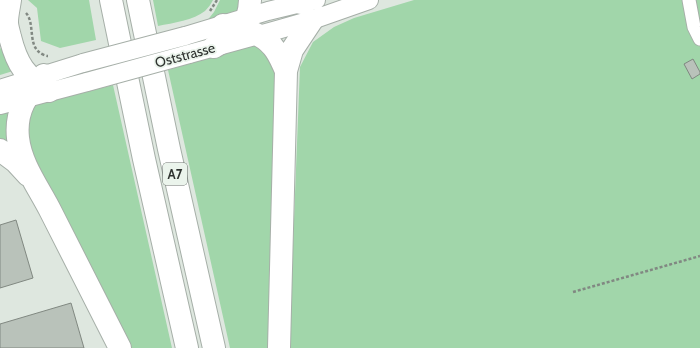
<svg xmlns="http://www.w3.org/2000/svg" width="700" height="348" font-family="Cabin,sans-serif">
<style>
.green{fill:#a1d6aa}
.building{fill:#b9c2ba;stroke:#808881}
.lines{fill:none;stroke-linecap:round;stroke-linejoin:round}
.minor-casing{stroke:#a6afa8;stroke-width:15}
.secondary-casing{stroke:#a6afa8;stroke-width:20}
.motorway-casing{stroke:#a6afa8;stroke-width:24}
.path{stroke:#818882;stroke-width:2.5;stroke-dasharray:3 2;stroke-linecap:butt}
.minor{stroke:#fff;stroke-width:13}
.secondary{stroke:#fff;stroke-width:18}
.motorway{stroke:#fff;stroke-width:22}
.secondary-bridge-casing{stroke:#a6afa8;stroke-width:20;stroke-linecap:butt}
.secondary-bridge{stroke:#fff;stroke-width:18}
.labels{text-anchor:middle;stroke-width:3.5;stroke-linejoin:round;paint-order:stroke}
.shield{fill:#ebf4ec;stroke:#676d68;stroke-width:1}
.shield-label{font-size:13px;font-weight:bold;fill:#2f3330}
.street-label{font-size:14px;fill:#2f3330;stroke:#ebf4ec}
</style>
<rect width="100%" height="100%" fill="#dee7df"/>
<!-- green -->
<path class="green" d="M28,0H89L96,40L60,48L41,41L37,8Z
M153,0H213C211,4 208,8 205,11C194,20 173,23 158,26Z
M220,0H244L242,10L206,22L214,12Z
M414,0H700V348H289L300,67L313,42L334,27L354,18Z
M255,44L264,45L276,75L270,348H230L168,70Z
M2,46L13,71L0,75V49Z
M113,85L172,348H127L30,152L26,122L34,105Z
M11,111L13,146L0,142V114Z"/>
<!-- building -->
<path class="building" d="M693,59L700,72V74L692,79L684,64Z
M16,220L33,278L0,288V225Z
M71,303L84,348H0V324Z"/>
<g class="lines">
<defs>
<path id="minor" d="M689,0L694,27L700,39"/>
<path id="secondary" d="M185,36L268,11L301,3L316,0
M189,54L277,30L312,20L369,0
M0,89L83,63
M0,105L87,82"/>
<path id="motorway" d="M10,0C9,7 7,15 7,22C7,27 9,32 10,37C17,65 25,76 49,91
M111,0L144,159L187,348
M138,0L169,149L214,348
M293,0L301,3
M223,25C243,29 264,32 276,51C280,57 283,64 286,71
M214,47C236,34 249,28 250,0
M44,75C27,95 15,110 18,138C21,165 39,188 51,212C74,258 97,303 120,348
M0,150L16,162L28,175
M279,348L286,71L292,50L312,20"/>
</defs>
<!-- minor casing -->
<use href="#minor" class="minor-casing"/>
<!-- secondary casing -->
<use href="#secondary" class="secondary-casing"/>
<!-- motorway casing -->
<use href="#motorway" class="motorway-casing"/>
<!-- path -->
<path class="path" d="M210,11L217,0
M26,13C35,23 28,43 39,52C41,54 46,56 48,56
M573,292L700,256"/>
<!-- minor -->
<use href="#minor" class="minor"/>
<!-- secondary -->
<use href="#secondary" class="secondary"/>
<!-- motorway -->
<use href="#motorway" class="motorway"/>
<defs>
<path id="secondary-bridge" d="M83,63L185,36
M87,82L189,54"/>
</defs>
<!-- secondary-bridge casing -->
<use href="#secondary-bridge" class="secondary-bridge-casing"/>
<!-- secondary-bridge -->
<use href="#secondary-bridge" class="secondary-bridge"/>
</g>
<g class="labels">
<!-- shield labels -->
<rect class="shield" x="163" y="163" width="24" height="22" rx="3"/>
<g class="shield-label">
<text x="175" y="179">A7</text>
</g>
<!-- street labels -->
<g class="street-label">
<text transform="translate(185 55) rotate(-15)" y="5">Oststrasse</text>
</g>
</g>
</svg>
